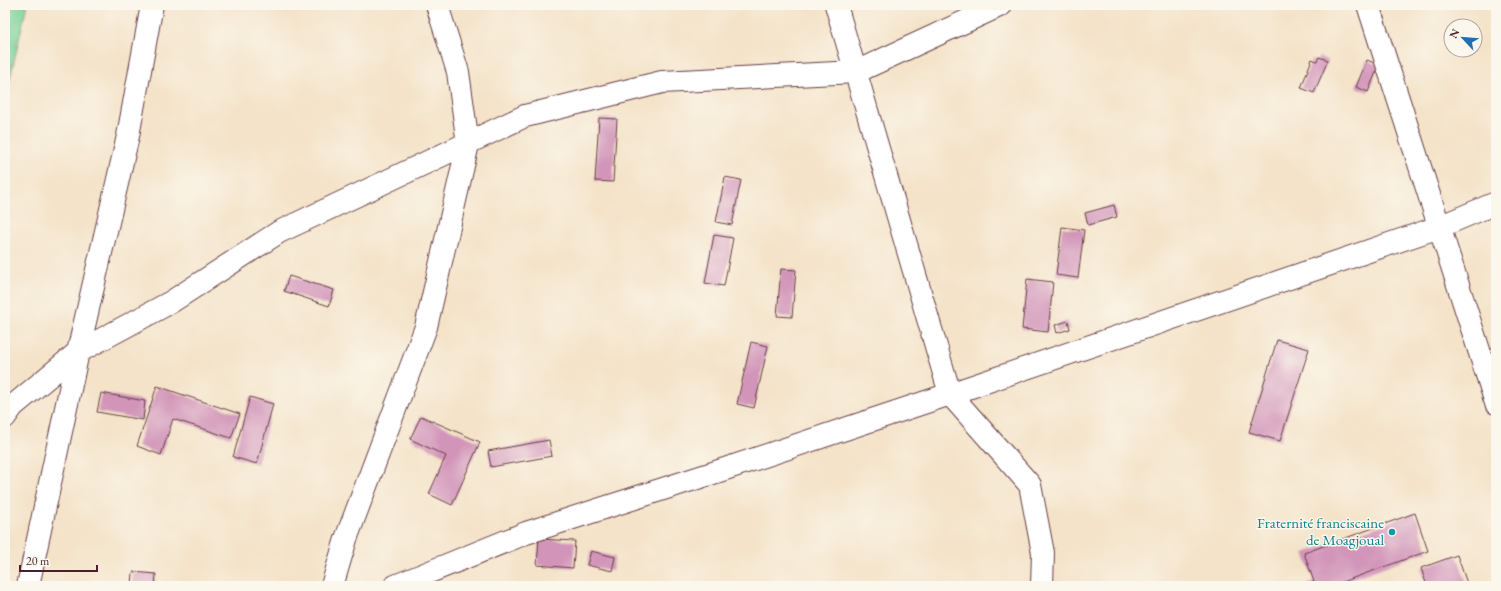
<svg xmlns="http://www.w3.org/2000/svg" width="1501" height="591" font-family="'EB Garamond',serif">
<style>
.green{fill:#7ad49a;stroke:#627a62}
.building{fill:#d295b9}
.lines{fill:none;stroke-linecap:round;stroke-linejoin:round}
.minor-casing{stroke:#643c43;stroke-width:24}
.minor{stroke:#fff;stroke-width:22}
.culture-dot{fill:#0f9aa8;stroke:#fbf7ec;stroke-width:1.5}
.labels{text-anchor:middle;stroke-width:3;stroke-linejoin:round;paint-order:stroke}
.culture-label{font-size:15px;fill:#0d838f;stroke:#fbf7ec;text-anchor:end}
</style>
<rect width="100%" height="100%" fill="#fbf7ec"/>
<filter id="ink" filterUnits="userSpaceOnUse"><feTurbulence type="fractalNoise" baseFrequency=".025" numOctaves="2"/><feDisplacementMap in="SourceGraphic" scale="8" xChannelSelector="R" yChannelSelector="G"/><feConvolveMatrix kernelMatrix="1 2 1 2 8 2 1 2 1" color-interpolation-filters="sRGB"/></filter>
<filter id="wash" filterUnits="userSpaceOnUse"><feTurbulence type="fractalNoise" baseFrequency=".012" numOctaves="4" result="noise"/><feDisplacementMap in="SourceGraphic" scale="16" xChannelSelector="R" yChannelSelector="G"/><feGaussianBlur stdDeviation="0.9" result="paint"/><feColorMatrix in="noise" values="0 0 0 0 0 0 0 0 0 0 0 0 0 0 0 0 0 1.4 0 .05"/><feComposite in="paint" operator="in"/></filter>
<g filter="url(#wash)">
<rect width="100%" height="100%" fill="#f4e3c9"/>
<!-- green -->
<path class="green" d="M5,5H27L5,100Z"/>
<g id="blocks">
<!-- building -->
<path class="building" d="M1319,57L1328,60L1314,93L1301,88L1312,59L1317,61Z
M1367,60L1379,65L1368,92L1356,87Z
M599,118L617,119L613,182L595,181Z
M725,177L741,180L732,225L716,222Z
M1114,205L1117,217L1088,225L1085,213Z
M1062,227L1084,230L1078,278L1056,275Z
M714,235L733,238L724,286L705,283Z
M781,269L796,270L792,317L777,316Z
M289,276L334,290L329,306L284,291Z
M1027,279L1053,282L1048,332L1022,329Z
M1068,321L1070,329L1057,333L1055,325Z
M1277,340L1309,349L1280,441L1249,432Z
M751,342L768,346L754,408L737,404Z
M157,386L240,414L231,438L173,419L161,455L137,446Z
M101,393L145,401L143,420L97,412Z
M250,397L273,404L257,464L233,457Z
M421,416L480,442L452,505L429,494L446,456L410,439Z
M549,440L552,456L491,467L488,451Z
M1415,513L1428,551L1331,586H1304L1314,582L1304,553Z
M539,539L575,541L573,568L537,565Z
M591,551L615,557L612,571L587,565Z
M1457,555L1468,586H1427L1421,568Z
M133,572L156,574L155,586H132Z"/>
</g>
</g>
<g filter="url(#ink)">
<use href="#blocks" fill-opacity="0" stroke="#643c43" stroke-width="1"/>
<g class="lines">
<defs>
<path id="minor" d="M836,5L950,394L1030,485L1043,553L1042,586
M1368,5L1496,403
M5,417L13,406L78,352L171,302L279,232L525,116L662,82L856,72L1001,5
M28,586L78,352L128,136L152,5
M332,586L346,539L426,327L468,144L458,72L437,5
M395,586L526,533L716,472L950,394L1439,227L1496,203"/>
</defs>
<!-- minor casing -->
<use href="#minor" class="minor-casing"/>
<!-- minor -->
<use href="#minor" class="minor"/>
</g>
</g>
<!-- markers -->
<circle class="culture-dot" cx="1392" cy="532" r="4"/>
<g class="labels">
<!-- culture labels -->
<g class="culture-label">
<text x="1384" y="528">Fraternité franciscaine<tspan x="1384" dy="17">de Moagjoual</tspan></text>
</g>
</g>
<!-- margin -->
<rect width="1501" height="591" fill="none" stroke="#fbf7ec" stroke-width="20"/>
<!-- north arrow -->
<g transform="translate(1463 38) rotate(296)"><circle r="19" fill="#fbf7ec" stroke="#b4a19f"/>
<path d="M0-3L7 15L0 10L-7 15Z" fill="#1f6fb2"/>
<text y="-6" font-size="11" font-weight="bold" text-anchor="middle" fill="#4a1f2b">N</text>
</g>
<!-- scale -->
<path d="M20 565v6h77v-6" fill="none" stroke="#4a1f2b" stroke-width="2"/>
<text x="26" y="565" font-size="12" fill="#4a1f2b" stroke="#fbf7ec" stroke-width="3" paint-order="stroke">20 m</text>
</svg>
